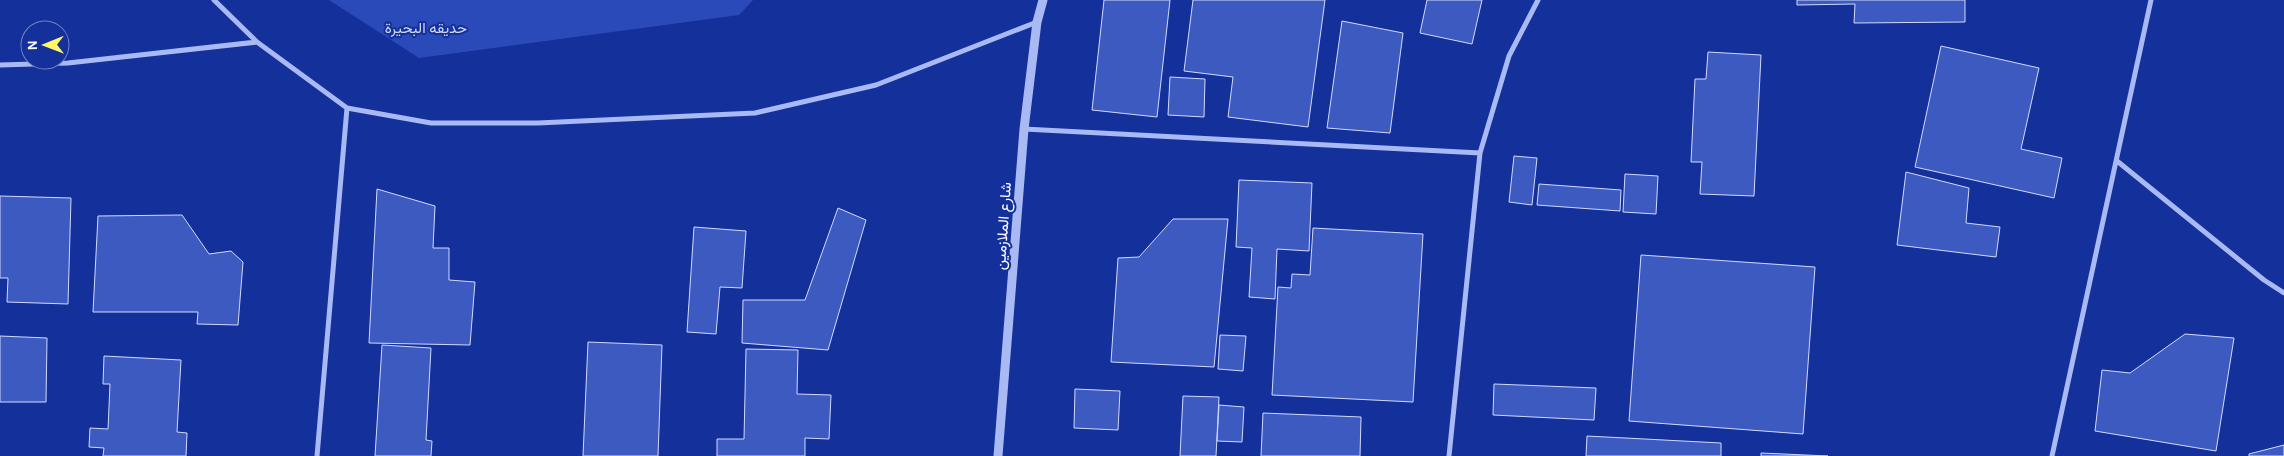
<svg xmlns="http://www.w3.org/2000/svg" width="2284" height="456" font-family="Karla,Vazirmatn,sans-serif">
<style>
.green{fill:#2b4aba}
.building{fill:#3d5ac1;stroke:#d1dafd}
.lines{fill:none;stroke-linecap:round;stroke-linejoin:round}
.minor{stroke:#a9b9f3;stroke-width:5}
.tertiary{stroke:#a9b9f3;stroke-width:9}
.labels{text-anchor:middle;stroke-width:4;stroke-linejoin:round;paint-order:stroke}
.park-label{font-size:15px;fill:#d1dafd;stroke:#14309a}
.street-label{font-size:15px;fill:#fff;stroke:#14309a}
</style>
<rect width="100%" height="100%" fill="#14309a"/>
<!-- green -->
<path class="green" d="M329,0H753L739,15L419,58Z"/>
<!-- building -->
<path class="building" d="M1104,0H1170L1157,117L1092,110Z
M1193,0H1325L1308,127L1228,117L1233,77L1184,71Z
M1427,0H1482L1472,44L1420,33Z
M1797,0H1965V22L1854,23L1855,4L1797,5Z
M1342,21L1403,33L1390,133L1327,128Z
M1941,46L2039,68L2021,149L2062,158L2054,198L1915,167Z
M1708,52L1761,55L1754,196L1700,194L1702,162H1691L1695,79H1706Z
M1170,77L1205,79L1204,117L1168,115Z
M1514,156L1537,158L1532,205L1509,202Z
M1906,172L1969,188L1966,223L2000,227L1996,257L1897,245Z
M1625,174L1658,176L1656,214L1623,212Z
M1239,180L1312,183L1309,251L1277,249L1275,299L1249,297L1252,248L1236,247Z
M1539,184L1621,190L1620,211L1537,205Z
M377,189L435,206L433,248H449V280L475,282L470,345L369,343Z
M0,196L71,198L68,304L7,302L8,278H0Z
M838,208L866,220L828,350L742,343L743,300H805Z
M182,215L209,254L231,251L243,262L238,325L197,324L198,312H93L98,216Z
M1173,219H1228L1214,367L1111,362L1118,258L1139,257Z
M694,227L746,231L742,288L720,287L716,334L687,332Z
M1313,228L1423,234L1413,402L1272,395L1278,287L1291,288L1292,274L1310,275Z
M1641,255L1815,267L1803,434L1629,421Z
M2185,334L2234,338L2216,451L2095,431L2102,370L2130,373Z
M1220,335L1246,336L1243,371L1218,369Z
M0,336L47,338L46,402H0Z
M588,342L662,345L658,456H583Z
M382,345L431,348L426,440L432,441L431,456H375Z
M746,349L798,350L797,394L831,395L829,439L805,438V456H717V439H744Z
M104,356L181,360L177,432L187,433L186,456H103L104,448L89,447L90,428L108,429L110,384H103Z
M1494,384L1596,388L1594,420L1493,415Z
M1075,389L1120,391L1118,430L1074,428Z
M1183,396L1219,397L1216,456H1180Z
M1219,405L1244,407L1242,442L1217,441Z
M1263,413L1361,417L1360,456H1261Z
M1587,436L1721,443V456H1586Z
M2284,445V456H2249V454Z
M1761,453L1828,456H1761Z"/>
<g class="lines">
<!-- minor -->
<path class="minor" d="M214,0L257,42L347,108L431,123H538L755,113L876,85L1037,22
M0,65L68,63L257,42
M1024,129L1480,153
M2117,161L2264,280L2284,293
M317,456L347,108
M1449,456L1480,153L1509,56L1538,0
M2052,456L2151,0"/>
<!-- tertiary -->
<path class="tertiary" d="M998,456L1024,129L1037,22L1043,0"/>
</g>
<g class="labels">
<!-- park labels -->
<g class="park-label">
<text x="426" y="33">حديقه البحيرة</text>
</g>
<!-- street labels -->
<g class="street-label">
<text transform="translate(1003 226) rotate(-86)" y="5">شارع الملازمين</text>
</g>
</g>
<!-- north arrow -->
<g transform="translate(45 45) rotate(269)"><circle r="24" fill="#14309a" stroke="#7283c2"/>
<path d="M0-4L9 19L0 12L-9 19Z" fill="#fff66a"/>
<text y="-8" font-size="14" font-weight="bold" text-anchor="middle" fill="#ffffff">N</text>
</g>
</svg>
